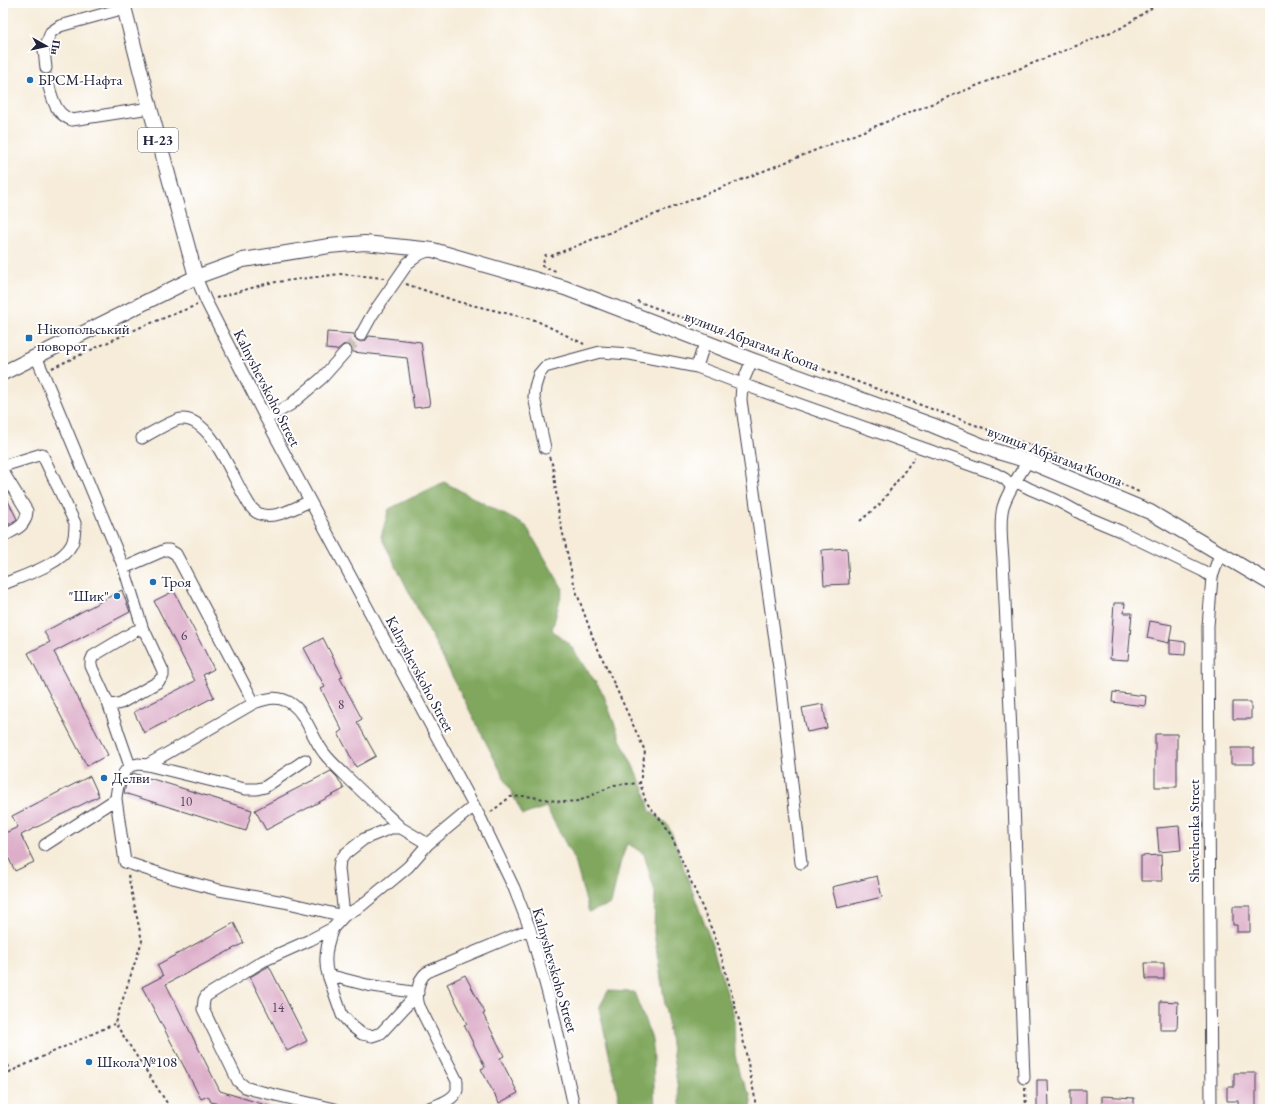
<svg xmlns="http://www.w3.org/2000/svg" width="1273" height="1112" font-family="'EB Garamond',serif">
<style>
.forest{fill:#80a75d;stroke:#51644c}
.building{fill:#ddaec9}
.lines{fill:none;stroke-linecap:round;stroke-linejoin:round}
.minor-tunnel{stroke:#ccc4b9;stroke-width:11;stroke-dasharray:11 5.5;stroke-linecap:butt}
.minor-casing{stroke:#424053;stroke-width:13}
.major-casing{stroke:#424053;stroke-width:16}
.path{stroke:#424053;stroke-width:2;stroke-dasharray:3 3;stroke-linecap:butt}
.minor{stroke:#fff;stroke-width:11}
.major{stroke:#fff;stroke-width:14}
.poi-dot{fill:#1f6fb2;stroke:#fff;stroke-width:1.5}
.labels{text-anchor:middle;stroke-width:4;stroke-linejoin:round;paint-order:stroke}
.number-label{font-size:13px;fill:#51455e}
.shield{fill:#fff;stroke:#646476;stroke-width:1}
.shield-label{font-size:14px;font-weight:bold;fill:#22223b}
.poi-label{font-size:15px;fill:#22223b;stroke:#fff;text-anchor:start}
.street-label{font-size:15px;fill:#22223b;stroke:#fff}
</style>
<rect width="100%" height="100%" fill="#fff"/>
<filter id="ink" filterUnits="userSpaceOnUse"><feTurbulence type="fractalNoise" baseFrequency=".025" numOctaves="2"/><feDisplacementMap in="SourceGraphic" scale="8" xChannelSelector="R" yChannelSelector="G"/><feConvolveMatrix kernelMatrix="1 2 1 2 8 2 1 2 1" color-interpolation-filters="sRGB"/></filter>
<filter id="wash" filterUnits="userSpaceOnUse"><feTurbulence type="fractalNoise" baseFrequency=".012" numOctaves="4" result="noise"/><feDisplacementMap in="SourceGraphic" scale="16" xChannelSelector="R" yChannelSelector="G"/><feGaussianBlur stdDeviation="0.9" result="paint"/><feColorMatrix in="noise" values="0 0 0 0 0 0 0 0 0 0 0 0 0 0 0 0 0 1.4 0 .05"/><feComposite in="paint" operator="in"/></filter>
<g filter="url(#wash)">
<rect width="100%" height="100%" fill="#f6ecd9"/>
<!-- forest -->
<path class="forest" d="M444,482L526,526L563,589L552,630L570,645L603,693L620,739L644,789L650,811L667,824L673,836L680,858L708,933L734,1015L735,1055L740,1077L750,1094L752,1109H681L654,933L655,892L644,854L627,843L620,864L611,904L589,912L575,861L546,807L523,815L381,537L389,509Z
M608,991L634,992L652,1039L655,1109H621L599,1008Z"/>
<g id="blocks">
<!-- building -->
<path class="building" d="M327,332L354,334L355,339L361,342L365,341L369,336L421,342L430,406L414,408L407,358L353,352L351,346L347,344L343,345L337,350L326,349Z
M3,491L17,519L3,528Z
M847,548L849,584L824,585L822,550Z
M122,590L130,612L54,652L108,755L87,766L28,653L50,642L44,632Z
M174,591L214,669L203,675L214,697L144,733L134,712L195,681L154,601Z
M1114,603H1125L1124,613H1132L1128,660L1110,659Z
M1150,621L1172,625L1169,643L1147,638Z
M323,638L343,677L340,678L362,719L357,722L376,756L356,767L338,733L342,730L321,689L325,687L304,648Z
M1170,640L1186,642L1185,655L1170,654Z
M1113,692L1146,696L1145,706L1112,702Z
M1233,702H1251V719H1233Z
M823,704L827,728L807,732L802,708Z
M1155,734H1177V787H1155Z
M1231,748H1254V764H1231Z
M331,771L337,777L344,789L266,830L255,810Z
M133,773L252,810L246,831L124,793L126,784Z
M90,776L99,796L21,835L34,862L15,871L3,847V834L18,827L12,816Z
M1179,826L1181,850L1159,852L1157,828Z
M1161,855L1162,881H1141V856Z
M877,876L882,897L837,908L832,887Z
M1233,906H1250V932H1237V925H1233Z
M234,923L244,943L166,984L220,1091L272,1107L271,1109H216L218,1104L211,1102L208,1096L201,1099L142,987L163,976L157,965Z
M1145,963H1164V979H1146Z
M269,966L307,1041L287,1051L250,977Z
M465,975L485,1013L483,1014L504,1056L500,1058L518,1093L499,1103L481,1069L485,1067L464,1025L467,1024L447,984Z
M1160,1001L1178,1002L1177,1030H1160Z
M1234,1073H1256V1109H1238V1101H1227V1087H1234Z
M1037,1080H1048L1049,1108L1037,1109Z
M1070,1090H1086V1109H1070Z
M1102,1096L1134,1098V1109H1102Z"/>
</g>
</g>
<g filter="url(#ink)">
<use href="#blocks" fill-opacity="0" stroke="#424053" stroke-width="1"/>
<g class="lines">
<!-- minor-tunnel -->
<path class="minor-tunnel" d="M46,68L49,87
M346,351L361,335"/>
<defs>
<path id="minor" d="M46,68L44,50L51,32L60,26L125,8
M49,87C54,103 56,114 72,120L150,108
M196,277L206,301L266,419L481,819L514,888L530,929L552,1008L573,1102V1109
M361,335L372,315L408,263L420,254L431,250
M36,356L124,568L143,630L146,634L163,671V676L158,682L121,703L113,705L108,703L130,766L138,764L147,765L245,789H257L265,787L305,760
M752,360L742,384L741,400L779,668L801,863
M697,367L742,384L996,474L1005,479L1012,487
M266,419L290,405L322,378L346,351
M142,438C149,434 175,419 181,419C212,417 232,478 246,499C249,505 253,512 260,514C274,520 297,507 310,501
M545,448L534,397L535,387L539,374L545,367L600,352L630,354L697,367L701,354L706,342
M3,466L42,454L75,523C75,530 75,537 72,544C62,564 23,576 3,584
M3,472L27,511C26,527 16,529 3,536
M1015,481L1030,489L1056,500L1089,518L1120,531L1203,571L1212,577
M124,568L165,550H169L176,554L254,703
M108,703L91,666V661L93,656L135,631L139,630H143
M147,765L254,703C268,698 279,695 292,704C307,715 312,738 324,753C330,761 338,768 345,775C363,793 382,810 401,828
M116,799L125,862L173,878L219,890L284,902L344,916L339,868L340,861L345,854L364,839L391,828H401L428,844
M45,845L116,799C117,785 120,776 130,766
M328,975L367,985L418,993L381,1033L372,1036L362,1034L353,1027L342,1015L328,975C323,959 327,943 333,928
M1024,1078L1013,775L1003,559C1002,544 999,522 1003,507C1008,490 1019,476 1028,461
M335,1109L254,1090L245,1087L238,1081L203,1009L204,1000L206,996L263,961L310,940L333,928L344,916L361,906L408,867L428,844L474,806
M427,1109C436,1105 454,1101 457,1090C457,1088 457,1084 457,1081L419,1006C416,997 417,980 426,973C427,972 430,971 432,970L530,929
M1211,1109L1208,626L1212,577L1220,554"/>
<path id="major" d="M123,3L150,108L196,277
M3,373L196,277L243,260L329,246L365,243L433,250L565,288L752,360L932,425L995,451L1028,461L1150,512L1270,583"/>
</defs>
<!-- minor casing -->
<use href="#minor" class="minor-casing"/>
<!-- major casing -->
<use href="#major" class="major-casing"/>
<!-- path -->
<path class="path" d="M546,254L542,266L556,271
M551,256L1121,28L1159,3
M406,284L459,302L535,320L584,344
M216,298L269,283L340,274L385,278
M637,301L1068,459L1099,473L1141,493
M52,368L141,327L197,305
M549,457L553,466L559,516L575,588L593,638L645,751L640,783L646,802L664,824L674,842L718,944L740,1024L755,1098V1109
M860,521L880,504L915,457
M491,812L510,797L526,796L562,802L579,801L614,785L640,783
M128,875L142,941L115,1023L171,1109
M3,1054L11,1071
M3,1075L114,1024
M1025,1088L1026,1109"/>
<!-- minor -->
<use href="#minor" class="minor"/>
<!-- major -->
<use href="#major" class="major"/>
</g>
</g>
<!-- markers -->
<g class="poi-dot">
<circle cx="30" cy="80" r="4"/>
<rect x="25" y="334" width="8" height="8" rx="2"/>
<circle cx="153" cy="582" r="4"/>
<circle cx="117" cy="596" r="4"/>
<circle cx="104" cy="778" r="4"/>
<circle cx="89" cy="1062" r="4"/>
</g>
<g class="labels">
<!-- number labels -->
<g class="number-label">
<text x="184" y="640">6</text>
<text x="341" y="709">8</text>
<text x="186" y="806">10</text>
<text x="278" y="1012">14</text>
</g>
<!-- shield labels -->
<rect class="shield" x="138" y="128" width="40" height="24" rx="3"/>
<g class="shield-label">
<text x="158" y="145">Н-23</text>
</g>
<!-- poi labels -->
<g class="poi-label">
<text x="38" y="85">БРСМ-Нафта</text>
<text x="37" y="334">Нікопольський<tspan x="37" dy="17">поворот</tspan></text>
<text x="161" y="587">Троя</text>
<text x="109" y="601" text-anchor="end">"Шик"</text>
<text x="112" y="783">Делви</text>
<text x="97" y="1067">Школа №108</text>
</g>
<!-- street labels -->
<g class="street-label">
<text transform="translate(752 341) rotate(21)" y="5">вулиця Абрагама Коопа</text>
<text transform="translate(267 388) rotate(63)" y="5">Kalnyshevskoho Street</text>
<text transform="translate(1055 456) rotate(21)" y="5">вулиця Абрагама Коопа</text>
<text transform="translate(420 674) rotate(62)" y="5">Kalnyshevskoho Street</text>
<text transform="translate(1194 831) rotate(-90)" y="5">Shevchenka Street</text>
<text transform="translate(555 970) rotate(74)" y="5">Kalnyshevskoho Street</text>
</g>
</g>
<!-- margin -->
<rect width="1273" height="1112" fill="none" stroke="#fff" stroke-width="16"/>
<!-- north arrow -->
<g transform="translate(46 46) rotate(98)" stroke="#ffffff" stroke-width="3" paint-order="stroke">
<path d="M0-3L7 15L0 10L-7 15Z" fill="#22223b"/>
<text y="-6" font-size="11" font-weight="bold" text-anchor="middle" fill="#22223b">Пн</text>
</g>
</svg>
